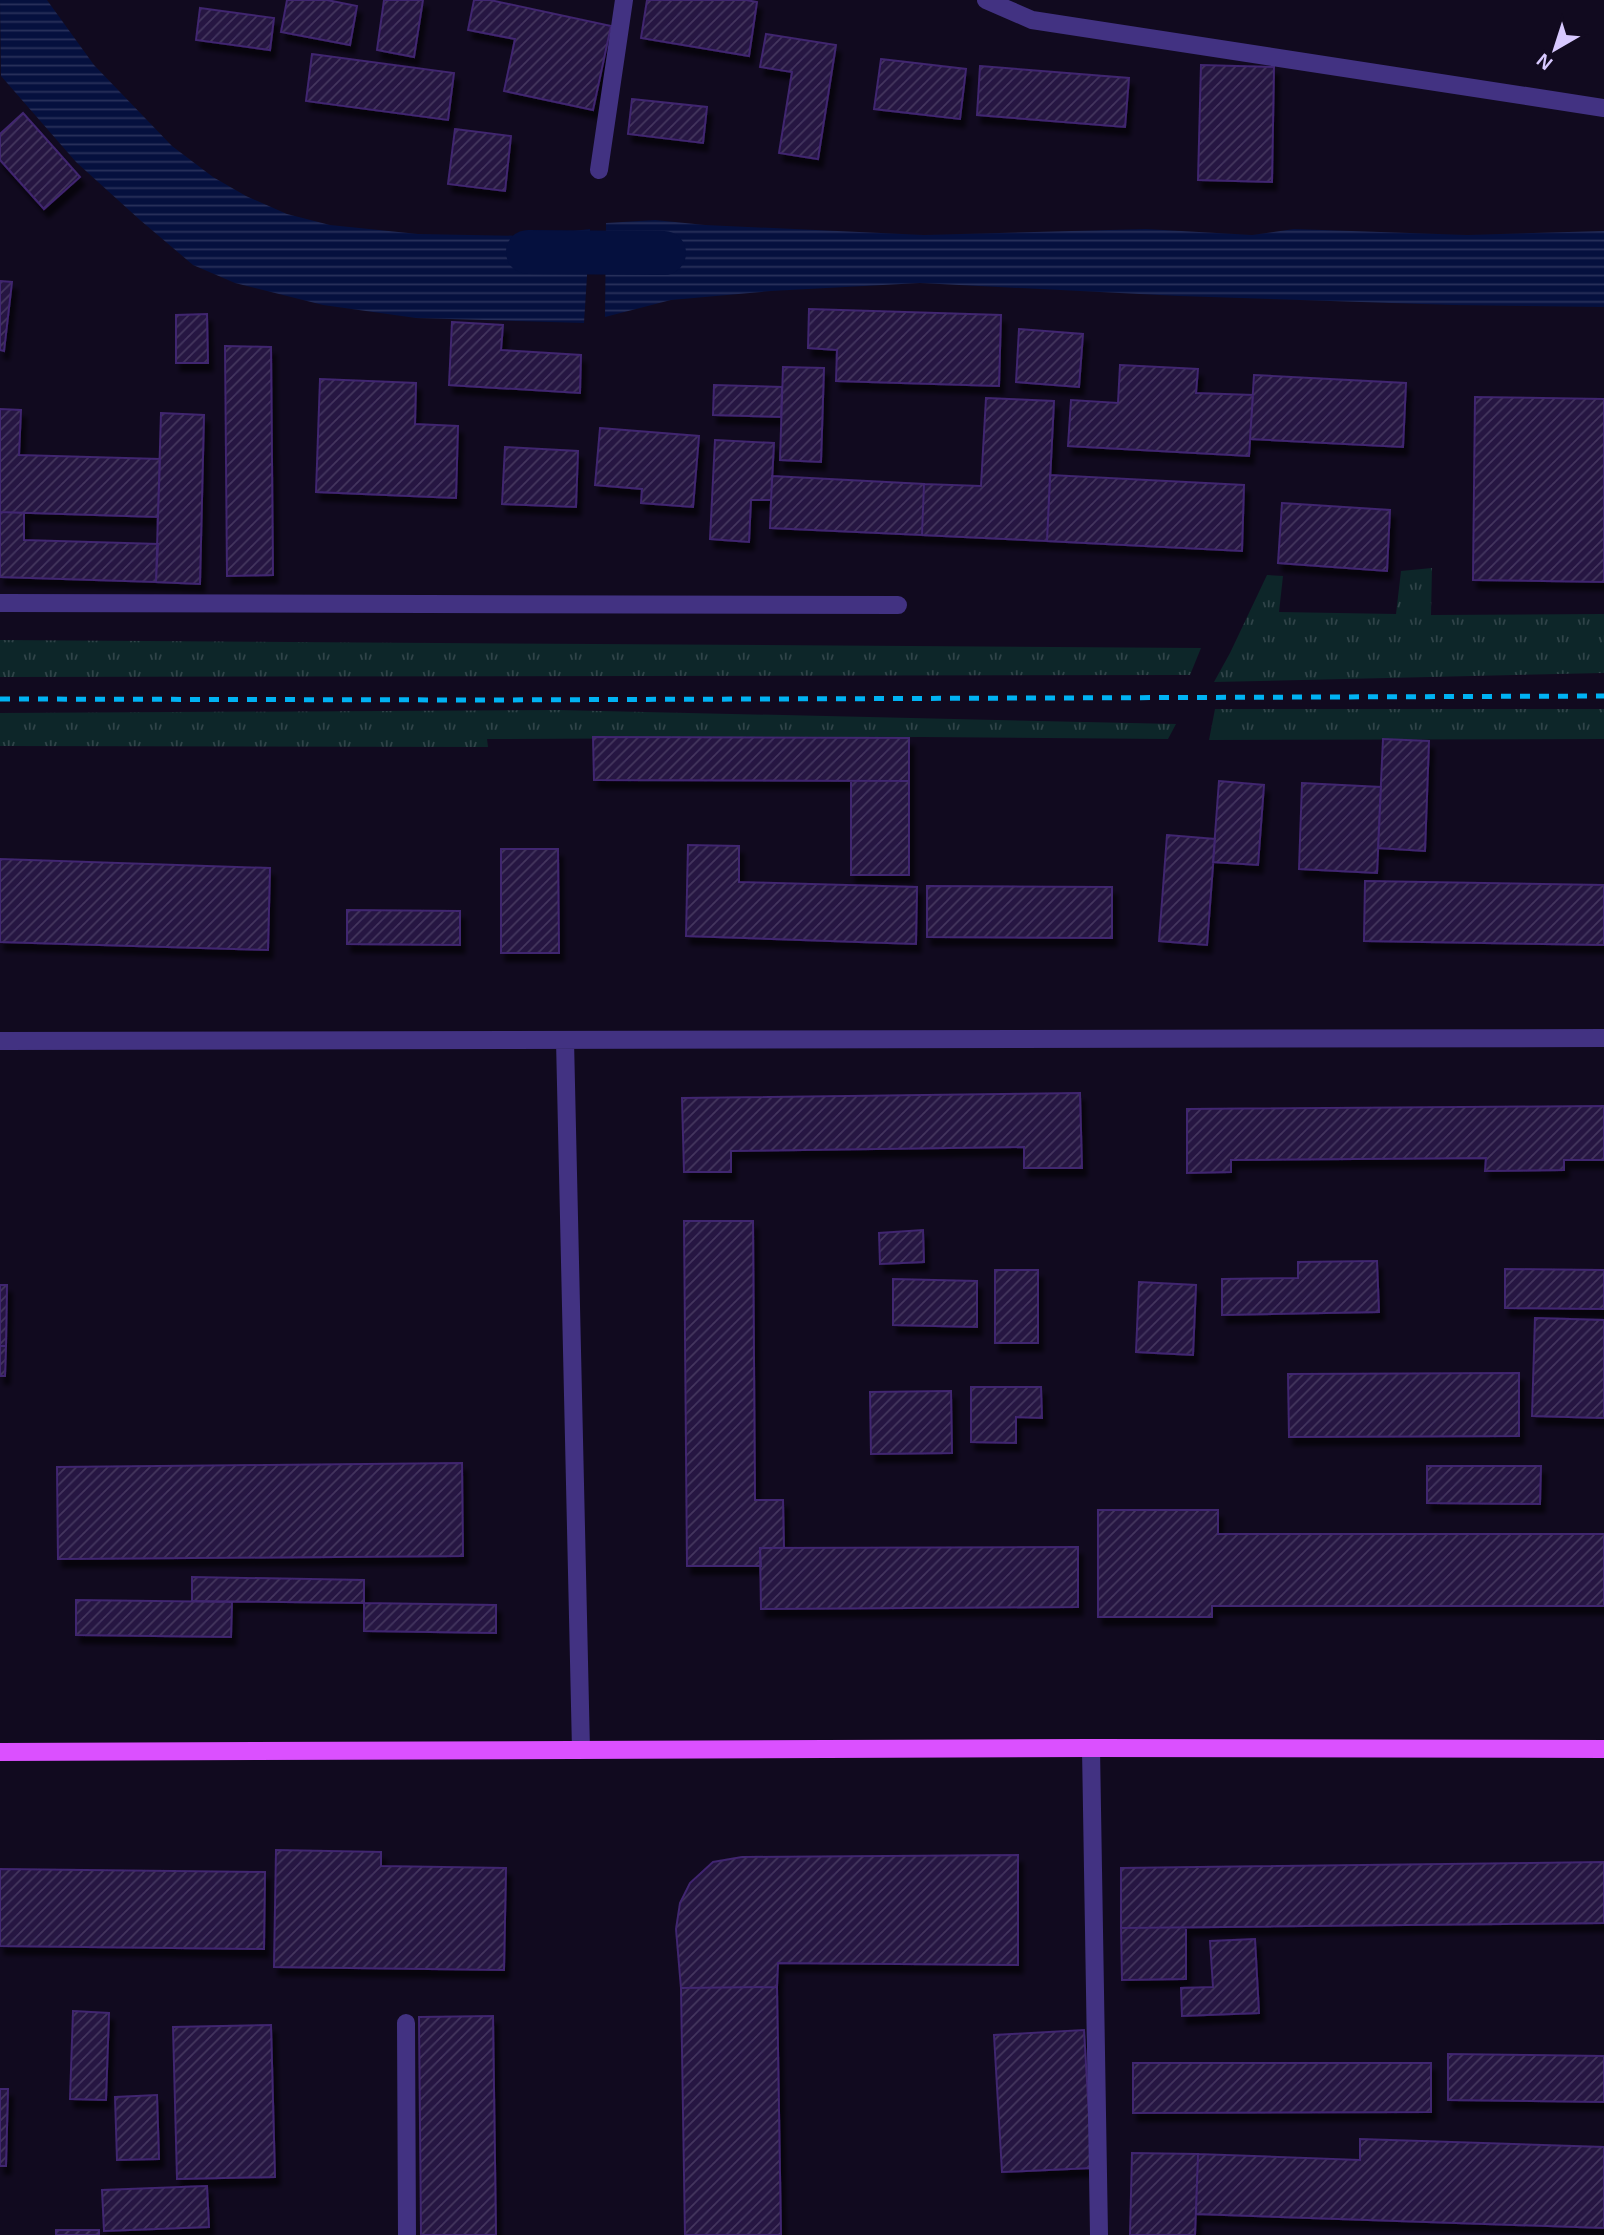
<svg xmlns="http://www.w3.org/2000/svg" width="1604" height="2235" font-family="Arial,sans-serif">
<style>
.grass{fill:url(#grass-tufts)}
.water{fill:url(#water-rules)}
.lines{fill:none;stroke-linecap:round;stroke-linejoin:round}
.canal{stroke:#05103e;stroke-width:44}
.building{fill:url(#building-hatch);stroke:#40256f;stroke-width:2;filter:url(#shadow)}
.minor{stroke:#423282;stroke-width:18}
.major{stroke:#db50ff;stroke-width:18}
.rail{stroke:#00b3f4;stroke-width:5;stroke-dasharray:10 9;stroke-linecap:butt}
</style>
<defs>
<pattern id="grass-tufts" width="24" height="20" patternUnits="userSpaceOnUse" patternTransform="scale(1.75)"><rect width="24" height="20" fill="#0d2629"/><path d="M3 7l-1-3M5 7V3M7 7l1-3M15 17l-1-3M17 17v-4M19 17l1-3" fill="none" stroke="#304449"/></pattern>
<pattern id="water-rules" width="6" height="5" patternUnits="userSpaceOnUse" patternTransform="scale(1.75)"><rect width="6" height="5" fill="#05103e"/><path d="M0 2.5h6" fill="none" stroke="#29315b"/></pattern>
<pattern id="building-hatch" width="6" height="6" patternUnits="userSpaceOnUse" patternTransform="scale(1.75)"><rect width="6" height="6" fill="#251542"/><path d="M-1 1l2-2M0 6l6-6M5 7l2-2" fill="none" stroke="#44365e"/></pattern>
<filter id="shadow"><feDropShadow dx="4.5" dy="8" stdDeviation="2" flood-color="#0009"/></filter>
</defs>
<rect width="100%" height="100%" fill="#110a1f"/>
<!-- grass -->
<path class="grass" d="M1432,568L1431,615L1604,614V673L1214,682L1230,653L1267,575L1283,576L1279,612L1396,614L1401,571Z
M0,640L1201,648L1190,675L0,677Z
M1215,709H1604V739L1209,740Z
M558,710L1176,724L1168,739L923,737L487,739L488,747L0,746V713Z"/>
<!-- water -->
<path class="water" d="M0,0H47L94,65L172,146L213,177L246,196L287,214L330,225L418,234L530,236L590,229L584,323L416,318L323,305L235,283L193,265L140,220L76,162L1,76Z
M655,220L705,225L924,235L1146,229L1252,235L1294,229L1467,235L1604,231V307L1452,305L1179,296L920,283L771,291L671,300L605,317L606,223Z"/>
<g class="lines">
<!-- canal -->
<path class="canal" d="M528,252L664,253"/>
</g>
<!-- building -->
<path class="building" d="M287,0H327L357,6L350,45L281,32Z
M384,0H423L414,57L377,50Z
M474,0H490L611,26L593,110L504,91L515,39L468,30Z
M647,0H746L757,2L749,56L641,38Z
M200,8L274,18L270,50L196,40Z
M766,34L836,45L818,159L779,153L792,72L760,67Z
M312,54L454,73L448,120L306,101Z
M881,59L966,69L960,119L874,109Z
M1201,65L1274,67L1272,182L1198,180Z
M980,66L1129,78L1125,127L977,115Z
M632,99L707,107L703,143L628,134Z
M23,113L80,177L44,209L0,160V134Z
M455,129L511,136L505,191L448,184Z
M0,281L12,282L4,351L0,350Z
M809,309L1001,315L999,386L836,381L837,350L808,348Z
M207,314L208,363H176V315Z
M452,322L503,325L501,350L581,355L580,393L449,385Z
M1019,329L1083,334L1079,387L1016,382Z
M225,346L271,347L273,575L227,576Z
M1120,365L1198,369L1196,393L1253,395L1249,456L1068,446L1071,400L1118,403Z
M783,367L824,368L821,462L780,460Z
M1254,375L1406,383L1403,447L1250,439Z
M320,379L416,383L415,424L458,426L456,498L316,492Z
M714,385L782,387L781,417L713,415Z
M1475,397L1604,399V582L1473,580Z
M986,398L1054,401L1047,541L922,535L924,484L981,486Z
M0,409L21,410L19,455L160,459L158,517L0,512Z
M161,413L204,415L200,584L156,582Z
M600,428L699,436L693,507L641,503L642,489L595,485Z
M715,440L774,443L771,500H751L749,542L710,539Z
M505,447L578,451L576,507L502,504Z
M1050,475L1244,485L1242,551L1047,541Z
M772,476L924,484L922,535L770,528Z
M1282,503L1390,510L1387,571L1278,563Z
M0,512L24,513V540L158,544L156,582L0,577Z
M593,737L909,738V781L594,780Z
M1383,739L1429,741L1425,851L1378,848Z
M851,781H909V875H851Z
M1219,781L1264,785L1258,865L1213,862Z
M1302,783L1381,787L1377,873L1299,869Z
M1167,835L1215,839L1207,945L1159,941Z
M688,845L739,846V882L917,887L916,944L686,936Z
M501,849H558L559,953H501Z
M0,859L270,868L268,950L0,942Z
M1365,881L1604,885V945L1364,941Z
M927,886L1112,887V938L927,937Z
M347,910L460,911V945L347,944Z
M1080,1093L1082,1168H1024V1147L731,1151V1172H684L682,1098Z
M1604,1106V1160H1564V1170L1485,1171L1486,1158L1231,1160V1172L1187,1173V1109Z
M684,1221H753L755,1500H783L784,1548H760L761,1566H687Z
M923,1230L924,1262L880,1264L879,1233Z
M1377,1261L1379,1312L1222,1315V1279L1298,1278V1262Z
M1505,1269L1604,1270V1309L1505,1308Z
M995,1270H1038V1343H995Z
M893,1279L977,1281V1327L893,1325Z
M1139,1282L1196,1285L1193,1355L1136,1352Z
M0,1285H7L6,1346H0Z
M1535,1318L1604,1320V1418L1532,1416Z
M0,1346H6L5,1376H0Z
M1519,1373V1436L1289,1437L1288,1374Z
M971,1387H1041L1042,1418L1016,1417V1443L971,1442Z
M951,1391L952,1453L871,1454L870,1392Z
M462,1463L463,1556L58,1559L57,1467Z
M1427,1466H1541L1540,1504L1427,1503Z
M1098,1510H1218V1534H1604V1606H1212V1617H1098Z
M1078,1547V1607L761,1609L760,1548Z
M192,1577L364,1580V1603L192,1601Z
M76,1600L232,1602L231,1637L76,1635Z
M364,1603L496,1605V1633L364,1631Z
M276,1850L381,1852V1866L506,1868L504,1970L274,1967Z
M1018,1855V1965L778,1963L777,1987L681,1988L676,1929L680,1903L690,1883L713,1862L742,1857Z
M1604,1862V1923L1121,1928V1868Z
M0,1869L265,1872L264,1949L0,1946Z
M1121,1928H1186V1979L1122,1980Z
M1255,1939L1259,2013L1182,2016L1181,1988L1213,1987L1210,1941Z
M777,1987L781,2235H685L681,1988Z
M73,2011L109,2013L106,2100L70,2099Z
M493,2016L496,2235H421L419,2017Z
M271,2025L275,2177L177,2179L173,2027Z
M1084,2030L1092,2168L1002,2172L994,2035Z
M1448,2054L1604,2056V2102L1448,2100Z
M1133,2063H1431V2112L1133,2113Z
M0,2089H8L6,2166H0Z
M157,2095L159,2159L117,2160L115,2097Z
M1360,2139L1604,2147V2228L1196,2214L1198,2154L1360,2160Z
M1132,2153L1198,2154L1195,2235H1130Z
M207,2186L209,2227L104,2231L102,2190Z
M56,2230H99V2235H56Z"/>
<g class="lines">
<!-- minor -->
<path class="minor" d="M986,0L1032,20L1604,108
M599,170L624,0
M0,603L898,605
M565,1040L581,1750
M0,1041L1604,1038
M1091,1748L1099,2235
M406,2023L407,2235"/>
<!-- major -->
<path class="major" d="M0,1752L1091,1748L1604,1749"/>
<!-- rail -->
<path class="rail" d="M0,699L479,700L1604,696"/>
</g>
<!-- north arrow -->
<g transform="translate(1555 49) rotate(219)" stroke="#110a1f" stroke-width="5" paint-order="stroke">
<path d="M0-5L12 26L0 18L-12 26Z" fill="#d8c9ff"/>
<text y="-10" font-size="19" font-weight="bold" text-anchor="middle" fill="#d8c9ff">N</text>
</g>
</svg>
